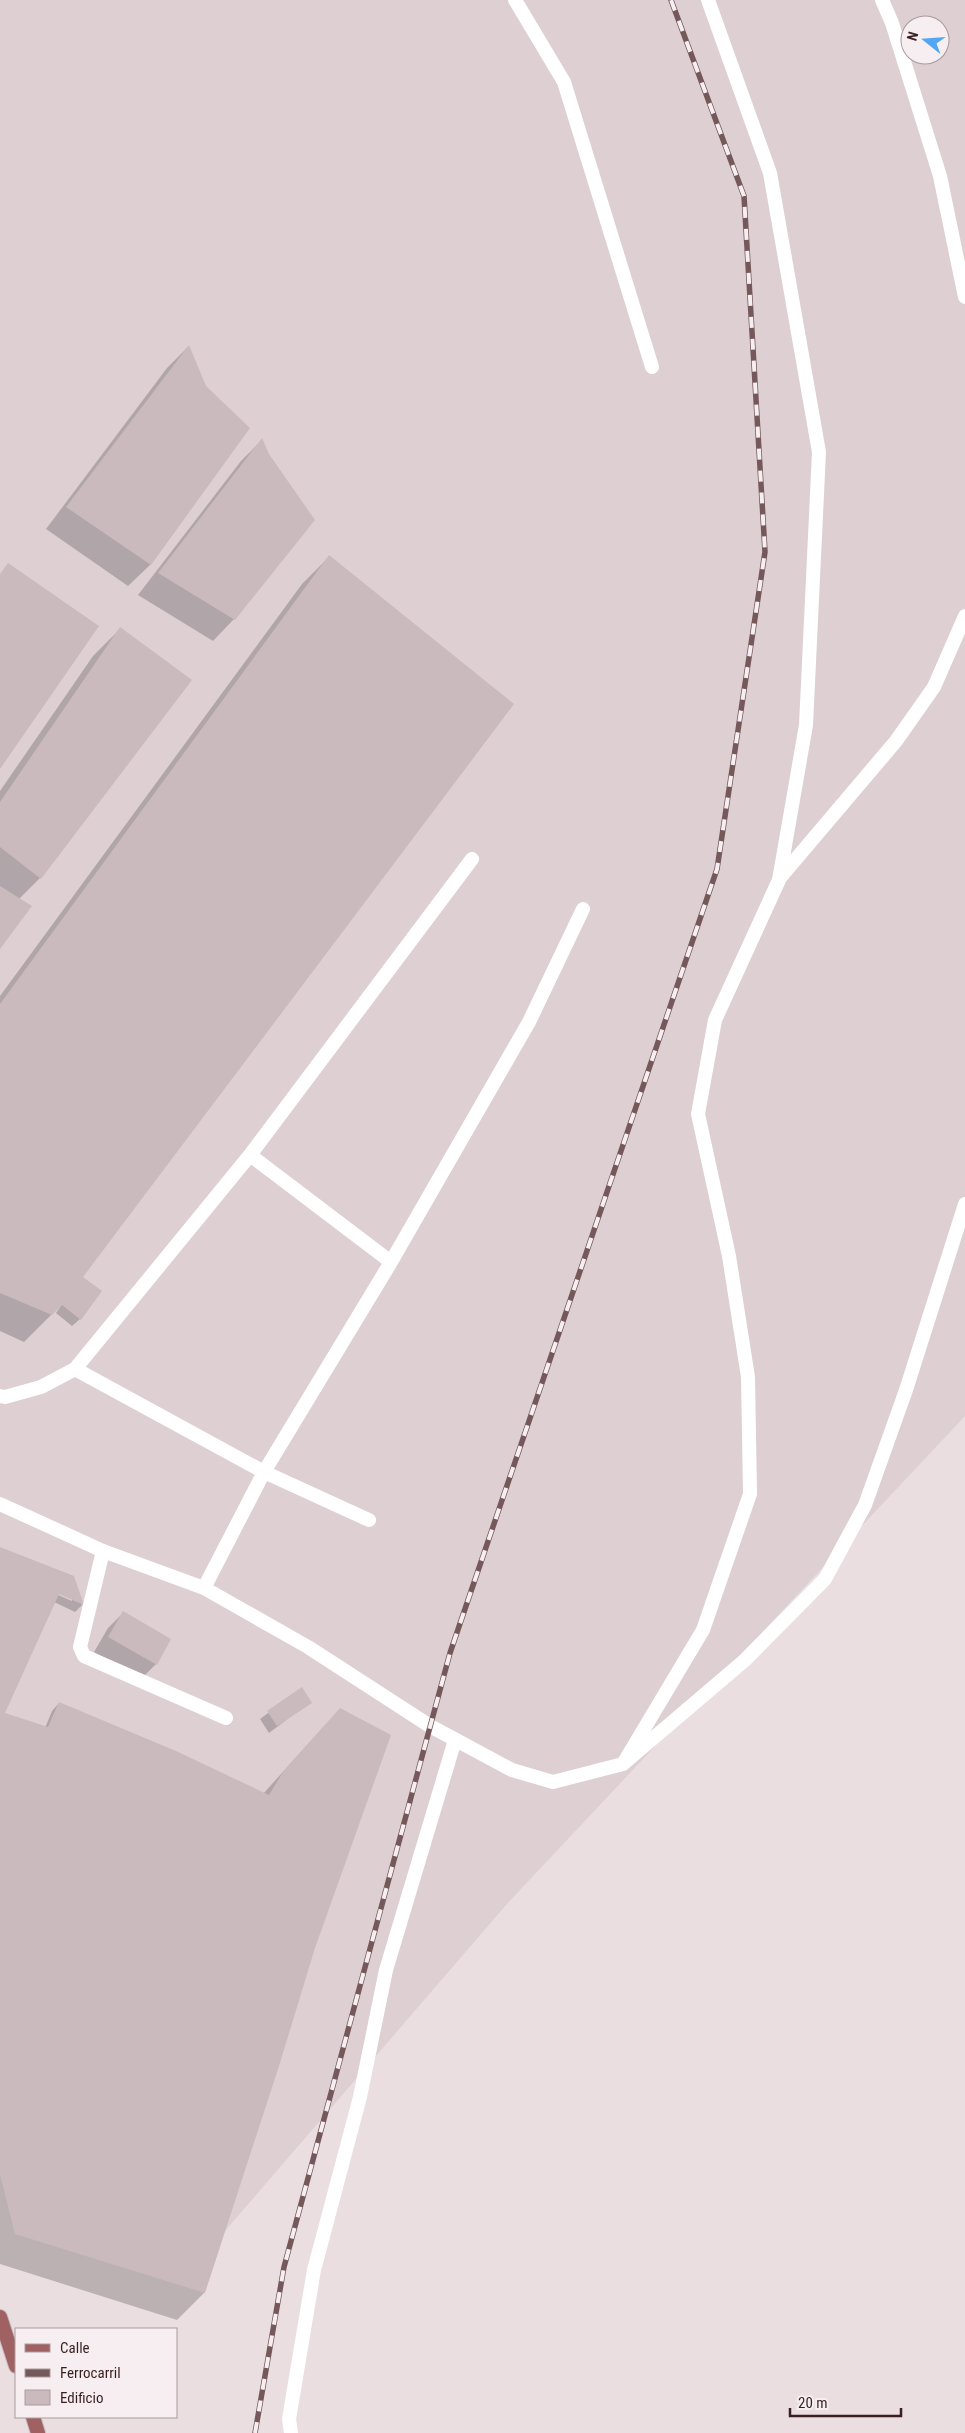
<svg xmlns="http://www.w3.org/2000/svg" width="965" height="2433" font-family="'Roboto Condensed',sans-serif">
<style>
.built{fill:#ddcfd2;fill-rule:evenodd}
.shadow{fill:#0003;fill-rule:evenodd}
.building{fill:#cababe}
.lines{fill:none;stroke-linecap:round;stroke-linejoin:round}
.primary-casing{stroke:#c4bcbc;stroke-width:16}
.service{stroke:#fff;stroke-width:14}
.minor{stroke:#fff;stroke-width:14}
.primary{stroke:#a06163;stroke-width:14}
.rail-casing{stroke:#75595a;stroke-width:5.5}
.rail{stroke:#f6eef0;stroke-width:4;stroke-dasharray:11;stroke-linecap:butt}
</style>
<rect width="100%" height="100%" fill="#eadee0"/>
<!-- built -->
<path class="built" d="M0,0H965V1416L506,1905L181,2282L0,2061ZM910,25H940V55H910Z"/>
<!-- shadow -->
<path class="shadow" d="M188,347L204,387L249,428L150,565L128,586L46,529L167,368Z
M262,440L234,619L213,641L138,595L241,461Z
M329,557L82,1277L80,1319L72,1326L56,1313L63,1303L24,1342L0,1331V996L302,584Z
M120,629L40,878L19,899L0,947V791L93,656Z
M0,1548L73,1577L82,1605L75,1612L54,1602L3,1714L45,1728L52,1711L59,1703L263,1794L326,1724L313,1948L204,2293L177,2320L0,2264ZM57,1592L72,1599V1601L56,1594Z
M123,1613L156,1664L141,1679L94,1652L108,1628Z
M301,1689L310,1702L269,1733L260,1719Z"/>
<!-- building -->
<path class="building" d="M189,345L206,386L250,428L151,565L66,507Z
M262,438L269,454L315,520L235,620L158,573Z
M329,555L514,704L83,1277L102,1291L81,1320L62,1305L52,1315L0,1293V1004Z
M8,563L99,626L0,769V574Z
M120,627L192,680L41,879L0,847V802Z
M0,886L32,906L0,949Z
M0,1547L74,1576L84,1605L59,1594L5,1713L48,1727L59,1702L176,1751L269,1795L283,1772L340,1708L391,1735L315,1948L279,2066L205,2293L15,2234L0,2174Z
M123,1611L171,1639L157,1665L108,1637Z
M302,1687L312,1703L277,1726L267,1711Z"/>
<g class="lines">
<defs>
<path id="primary" d="M0,2317L16,2366
M33,2417L38,2433"/>
</defs>
<!-- primary casing -->
<use href="#primary" class="primary-casing"/>
<!-- service -->
<path class="service" d="M515,0L564,82L652,367
M882,0L892,23L940,176L965,297
M779,879L896,741L934,687L965,616
M250,1155L472,859
M75,1369L250,1155L391,1262
M0,1396L5,1397L41,1387L75,1369L264,1472L369,1520
M103,1551L80,1647L84,1656L226,1718
M204,1588L264,1472L391,1262L529,1022L583,909
M430,1726L512,1770L553,1782L623,1764L745,1660L825,1579L865,1505L906,1390L965,1204
M623,1764L703,1630L750,1494L748,1377L729,1256L698,1114L715,1020L779,880L806,725L819,452L770,173L708,0
M291,2433L289,2419L314,2270L360,2097L386,1970L455,1740"/>
<!-- minor -->
<path class="minor" d="M0,1504L103,1551L204,1588L308,1647L430,1726"/>
<!-- primary -->
<use href="#primary" class="primary"/>
<defs>
<path id="rail" d="M255,2433L284,2267L450,1653L717,869L765,552L744,196L671,0"/>
</defs>
<!-- rail casing -->
<use href="#rail" class="rail-casing"/>
<!-- rail -->
<use href="#rail" class="rail"/>
</g>
<!-- legend -->
<rect x="15" y="2328" width="162" height="90" fill="#f6eef0" stroke="#aa9b9d"/>
<rect x="25" y="2344" width="25" height="8" fill="#a06163" stroke="#aa9b9d"/>
<text x="60" y="2353" font-size="15" fill="#391f20">Calle</text>
<rect x="25" y="2369" width="25" height="8" fill="#75595a" stroke="#aa9b9d"/>
<text x="60" y="2378" font-size="15" fill="#391f20">Ferrocarril</text>
<rect x="25" y="2390" width="25" height="15" fill="#cababe" stroke="#aa9b9d"/>
<text x="60" y="2403" font-size="15" fill="#391f20">Edificio</text>
<!-- north arrow -->
<g transform="translate(925 40) rotate(287)"><circle r="24" fill="#f6eef0" stroke="#aa9b9d"/>
<path d="M0-4L9 19L0 12L-9 19Z" fill="#52a6f3"/>
<text y="-8" font-size="14" font-weight="bold" text-anchor="middle" fill="#391f20">N</text>
</g>
<!-- scale -->
<path d="M790 2408v8h111v-8" fill="none" stroke="#391f20" stroke-width="2.5"/>
<text x="798" y="2408" font-size="15" fill="#391f20" stroke="#f6eef0" stroke-width="4" paint-order="stroke">20 m</text>
</svg>
